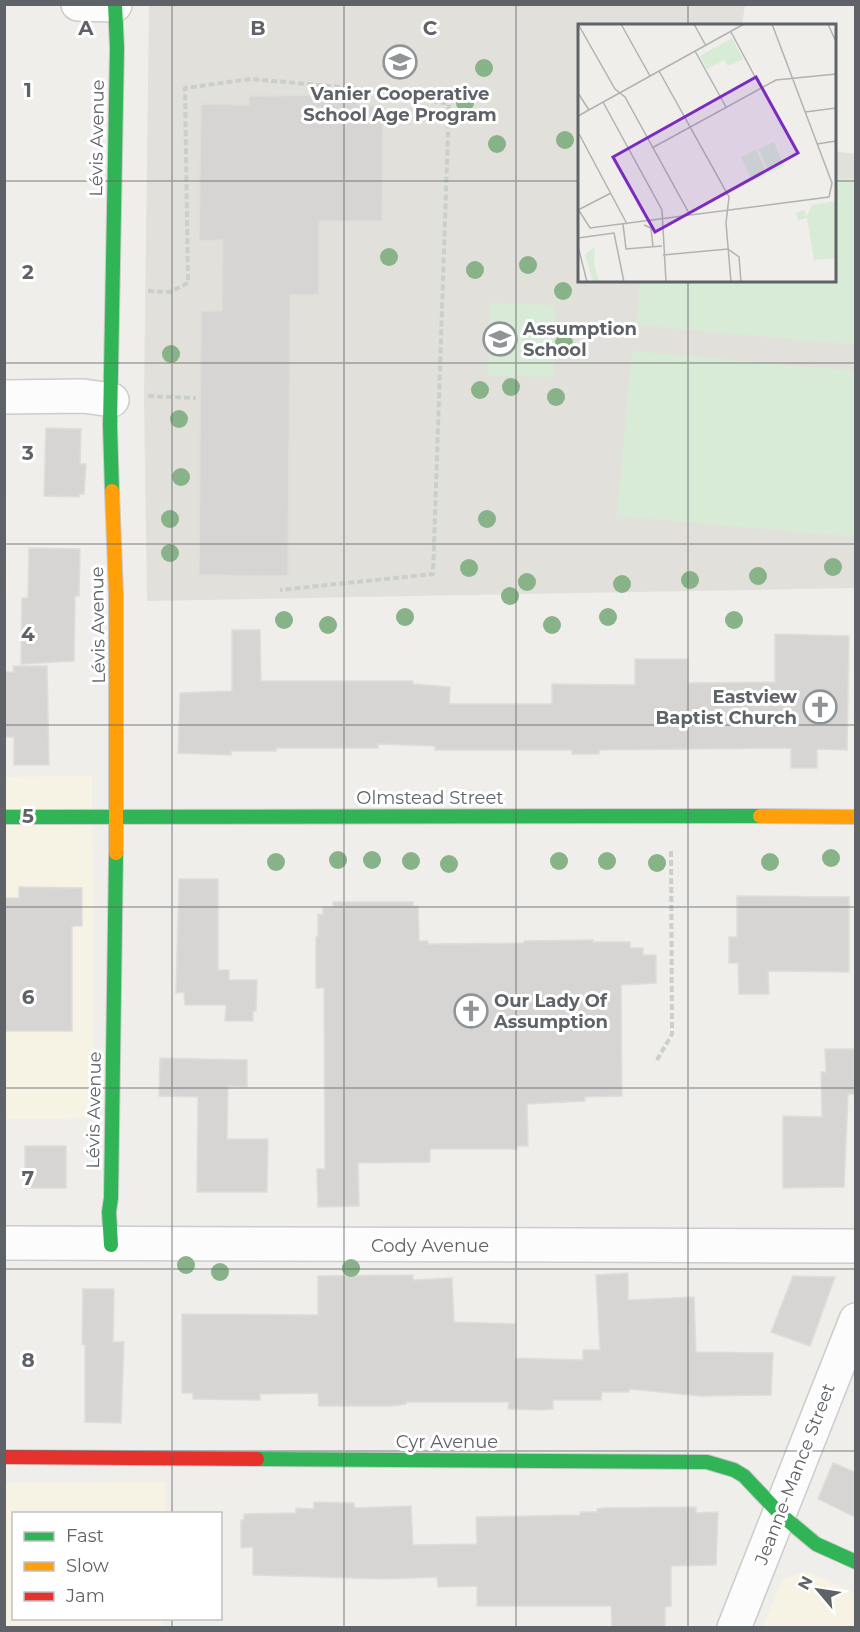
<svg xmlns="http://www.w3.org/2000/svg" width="860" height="1632" font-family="Montserrat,sans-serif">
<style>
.commercial{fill:#f7f3e4}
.education{fill:#e2e0da}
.green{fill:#d8ebd6}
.building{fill:#d6d5d3;stroke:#deddd9;stroke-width:1.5}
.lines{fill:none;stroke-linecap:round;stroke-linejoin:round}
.street-casing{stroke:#cbcccc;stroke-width:36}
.fast-casing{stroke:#cacacb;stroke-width:16}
.slow-casing{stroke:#cacacb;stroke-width:16}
.jam-casing{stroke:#cacacb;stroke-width:16}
.path{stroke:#cacfcc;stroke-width:4;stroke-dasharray:6 3;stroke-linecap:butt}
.street{stroke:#fdfcfc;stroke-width:33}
.fast{stroke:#30b455;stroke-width:14}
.slow{stroke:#ff9f0a;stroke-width:14}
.jam{stroke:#e5322d;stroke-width:14}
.tree{fill:#88b388}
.grid{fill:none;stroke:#5f6368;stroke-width:1.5;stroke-opacity:0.55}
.labels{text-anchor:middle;stroke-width:6;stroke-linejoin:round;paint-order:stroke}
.poi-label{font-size:18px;font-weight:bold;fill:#5f6368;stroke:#fff;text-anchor:start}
.street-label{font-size:18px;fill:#5f6368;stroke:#fff}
.inset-road{fill:none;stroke:#b1b2b2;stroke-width:1.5}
.view{fill:#7b2cbf;fill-opacity:0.15;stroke:#7b2cbf;stroke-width:3}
.inset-edge{fill:none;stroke:#5f6368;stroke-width:3}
.grid-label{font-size:20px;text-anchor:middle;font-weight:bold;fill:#5f6368;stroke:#fff;stroke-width:6;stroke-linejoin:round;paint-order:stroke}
</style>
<rect width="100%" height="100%" fill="#efeeea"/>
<!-- commercial -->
<path class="commercial" d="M4,372H5L7,598H5Z
M92,776L94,1118L5,1119L4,777Z
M165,1482V1513L14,1514V1618L163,1619L162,1627H5V1483Z
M805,1571L855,1593V1627H763L782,1580Z"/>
<!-- education -->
<path class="education" d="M149,5H745L742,25L580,26V280H834L835,151L855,154V588L147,601L144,398Z"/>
<!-- green -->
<path class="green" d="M835,177L855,179V345L636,325L640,281L834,280Z
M490,303L555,305L554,377L488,376Z
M632,351L855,371V537L617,516Z"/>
<!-- building -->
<path class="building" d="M322,95H357L358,105H383L382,221H319V295H290L288,576L199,575L201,311H222L223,240L199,241L201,104L249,105V96Z
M46,428L81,429L80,464H86L84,494H79V497L44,496Z
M29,548L80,549L79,596H75L74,661L21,664L22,598H28Z
M232,630H260L261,681H413V684L450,687L449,704H552V684L635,685V659H688V683L775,682V634L849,636L847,750L817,749V768H791V748L599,750V754H572V750H435V746L378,744V748H276V751H231V755L178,753L180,693L232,691Z
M13,666H47L49,765H14V737H4V672H14Z
M179,879H218V970H229V980H257L256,1011H253V1021H225L226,1005H185L184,992L176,993Z
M19,887L82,888V926H72V1031H4V898H19Z
M737,896L849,897V972L768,971L769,994H739L738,963H729V937H737Z
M333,902H413V906H418L419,941H428V944L524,943V941L593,940V942H630V948H643V955H656V983L621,985L622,1096L585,1097V1101L527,1104L528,1146H517V1149H430V1162L358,1163L359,1206L318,1207L317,1169H325L324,988H316V937H318V914L323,915V907H333Z
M825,1049H855V1094H848L844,1187L783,1188V1116L822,1117L821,1072H826Z
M160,1058L247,1060V1087L228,1086L227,1139H268L267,1192H197L198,1097L159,1096Z
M25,1146H66V1188H25Z
M628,1273V1300L694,1297L696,1352L773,1353L771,1395L701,1396L629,1389V1392H602L601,1400H553V1409L541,1410L508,1409L509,1402H406V1404L393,1406H319L318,1393L260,1394V1400L193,1399V1393H182V1314L318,1315V1276L413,1275V1280L452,1278L454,1322L515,1324V1358L583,1360V1350H600L596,1275Z
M793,1276L835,1277L810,1346L771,1332Z
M83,1289H114L113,1342H124L121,1423L85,1422V1345L82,1344Z
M833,1463L855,1472V1517L818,1499Z
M314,1502L354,1503V1508L411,1506L413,1545L477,1544L476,1517L580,1515V1512H597V1509L604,1508L696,1507V1513L718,1512L716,1565L671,1566V1606L665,1607V1628H612L611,1606H477V1586L438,1587L437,1577L386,1579L253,1575V1547L241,1548V1520H244V1514L296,1513V1508L314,1509Z"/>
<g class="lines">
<defs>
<path id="street" d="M78,4L115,5
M4,397L83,396L112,400
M4,1243L856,1246
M734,1628L856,1320"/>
<path id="fast" d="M112,491L110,425L117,48L115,4
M4,817L760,816
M111,1245L109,1212L111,1198L116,853
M257,1459L707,1462L734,1470L744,1476L779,1513L816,1544L856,1562"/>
<path id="slow" d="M112,491L116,594V853
M760,816L856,817"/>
<path id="jam" d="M4,1457L257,1459"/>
</defs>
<!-- street casing -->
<use href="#street" class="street-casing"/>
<!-- fast casing -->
<use href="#fast" class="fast-casing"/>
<!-- slow casing -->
<use href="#slow" class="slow-casing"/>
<!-- jam casing -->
<use href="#jam" class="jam-casing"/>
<!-- path -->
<path class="path" d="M148,291L170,292L188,283L185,88L251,79L353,88L449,104L433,574L280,590
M148,396L196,398
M657,1060L672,1034L671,849"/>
<!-- street -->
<use href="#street" class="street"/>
<!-- fast -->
<use href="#fast" class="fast"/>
<!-- slow -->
<use href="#slow" class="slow"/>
<!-- jam -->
<use href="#jam" class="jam"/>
</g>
<!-- trees -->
<g class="tree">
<circle cx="484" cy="68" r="9"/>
<circle cx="465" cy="103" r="9"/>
<circle cx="565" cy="140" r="9"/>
<circle cx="497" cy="144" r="9"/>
<circle cx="389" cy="257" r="9"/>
<circle cx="528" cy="265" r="9"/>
<circle cx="475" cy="270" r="9"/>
<circle cx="563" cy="291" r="9"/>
<circle cx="564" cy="343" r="9"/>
<circle cx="171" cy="354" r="9"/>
<circle cx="511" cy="387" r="9"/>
<circle cx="480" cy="390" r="9"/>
<circle cx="556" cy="397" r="9"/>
<circle cx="179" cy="419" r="9"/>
<circle cx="181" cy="477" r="9"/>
<circle cx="170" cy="519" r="9"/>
<circle cx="487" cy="519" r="9"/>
<circle cx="170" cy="553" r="9"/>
<circle cx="833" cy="567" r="9"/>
<circle cx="469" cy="568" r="9"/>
<circle cx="758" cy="576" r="9"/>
<circle cx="690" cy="580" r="9"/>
<circle cx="527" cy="582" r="9"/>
<circle cx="622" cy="584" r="9"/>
<circle cx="510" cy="596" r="9"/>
<circle cx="405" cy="617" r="9"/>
<circle cx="608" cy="617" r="9"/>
<circle cx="284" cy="620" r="9"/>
<circle cx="734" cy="620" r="9"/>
<circle cx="328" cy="625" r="9"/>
<circle cx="552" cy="625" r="9"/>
<circle cx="831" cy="858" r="9"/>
<circle cx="338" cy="860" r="9"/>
<circle cx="372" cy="860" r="9"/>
<circle cx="411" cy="861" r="9"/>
<circle cx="559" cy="861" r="9"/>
<circle cx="607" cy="861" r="9"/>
<circle cx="276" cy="862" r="9"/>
<circle cx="770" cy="862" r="9"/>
<circle cx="657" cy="863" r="9"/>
<circle cx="449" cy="864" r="9"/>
<circle cx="186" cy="1265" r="9"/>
<circle cx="351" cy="1268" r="9"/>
<circle cx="220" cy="1272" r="9"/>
</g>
<!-- grid -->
<path class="grid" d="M172,4V1514M344,4V1628M516,4V1628M688,4V26M4,181H580M834,181H856M688,280V1628M4,363H856M4,544H856M4,725H856M4,907H856M4,1088H856M4,1269H856M4,1451H856M172,1618V1628"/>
<!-- icons -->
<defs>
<symbol id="school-ring" viewBox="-11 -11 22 22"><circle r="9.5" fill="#fff" stroke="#919496" stroke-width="1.5"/><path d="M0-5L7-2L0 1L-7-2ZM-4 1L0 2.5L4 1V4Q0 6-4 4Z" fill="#919496"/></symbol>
<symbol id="church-ring" viewBox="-11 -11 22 22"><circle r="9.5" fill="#fff" stroke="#919496" stroke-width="1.5"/><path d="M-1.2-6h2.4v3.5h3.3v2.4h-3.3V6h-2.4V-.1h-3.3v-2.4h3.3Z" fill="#919496"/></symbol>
</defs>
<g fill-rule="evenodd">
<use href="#school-ring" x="381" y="43" width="38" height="38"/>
<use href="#school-ring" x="481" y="320" width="38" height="38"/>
<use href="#church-ring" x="801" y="688" width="38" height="38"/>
<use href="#church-ring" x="452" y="992" width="38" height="38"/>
</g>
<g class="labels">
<!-- poi labels -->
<g class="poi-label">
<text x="400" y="100" text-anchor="middle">Vanier Cooperative<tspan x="400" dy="21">School Age Program</tspan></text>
<text x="523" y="335">Assumption<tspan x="523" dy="21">School</tspan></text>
<text x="797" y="703" text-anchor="end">Eastview<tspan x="797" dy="21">Baptist Church</tspan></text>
<text x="494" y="1007">Our Lady Of<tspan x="494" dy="21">Assumption</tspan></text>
</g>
<!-- street labels -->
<g class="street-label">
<text transform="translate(97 138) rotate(-89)" y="6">Lévis Avenue</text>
<text transform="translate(98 625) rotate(-91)" y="6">Lévis Avenue</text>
<text x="430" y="804">Olmstead Street</text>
<text transform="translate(94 1110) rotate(-89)" y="6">Lévis Avenue</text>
<text x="430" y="1252">Cody Avenue</text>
<text x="447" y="1448">Cyr Avenue</text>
<text transform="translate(795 1474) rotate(-69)" y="6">Jeanne-Mance Street</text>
</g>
</g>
<!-- overview -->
<g transform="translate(578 24)">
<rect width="258" height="258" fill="#efeeea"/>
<path d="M154,14L165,35L150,42L146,36L129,45L122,32ZM196,118L206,142L191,149L181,125ZM178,126L189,150L174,157L163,133ZM258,177V234L236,236L229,194L220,196L218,189L226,186L229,192L234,181ZM17,223L16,240L21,258H15L7,230Z" fill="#d8ebd6"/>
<path class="inset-road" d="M0,0L37,65L47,73L112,191M43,0L72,52M116,0L128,22M250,0L258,18M153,8L183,64M117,27L148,83M81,47L151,173L148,199L153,258M0,69L11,86M25,78L84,186L88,258M227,88L258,84M0,92L166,0M0,108L49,200M239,120L258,117M74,124L198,56L258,50M0,185L12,204L251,173L254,159L194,0M0,186L33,169M45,200L48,225L84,222M66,201L73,204L75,223M0,214L36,209L46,258M0,222L9,258M85,231L150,225L161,233L163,258"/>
<path class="view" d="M178,53L220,129L77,208L35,133Z"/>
<rect width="258" height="258" class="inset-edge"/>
</g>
<g class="grid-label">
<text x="86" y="35">A</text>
<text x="258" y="35">B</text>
<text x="430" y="35">C</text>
<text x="28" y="97">1</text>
<text x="28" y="279">2</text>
<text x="28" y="460">3</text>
<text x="28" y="641">4</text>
<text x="28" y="823">5</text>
<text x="28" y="1004">6</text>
<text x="28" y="1185">7</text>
<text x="28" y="1367">8</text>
</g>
<!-- border -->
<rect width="860" height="1632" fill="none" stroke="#5f6368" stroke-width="12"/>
<!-- legend -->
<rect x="12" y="1512" width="210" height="108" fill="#ffffff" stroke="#bfc1c3" stroke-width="1.5"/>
<rect x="24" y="1532" width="30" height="9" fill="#30b455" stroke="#bfc1c3" stroke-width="1.5"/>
<text x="66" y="1542" font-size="18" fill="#5f6368">Fast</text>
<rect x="24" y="1562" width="30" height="9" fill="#ff9f0a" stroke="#bfc1c3" stroke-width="1.5"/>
<text x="66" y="1572" font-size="18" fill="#5f6368">Slow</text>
<rect x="24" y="1592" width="30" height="9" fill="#e5322d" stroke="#bfc1c3" stroke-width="1.5"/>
<text x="66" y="1602" font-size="18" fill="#5f6368">Jam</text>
<!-- north arrow -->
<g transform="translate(818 1590) rotate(299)" stroke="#ffffff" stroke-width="4.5" paint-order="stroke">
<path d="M0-4.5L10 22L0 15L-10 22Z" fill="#5f6368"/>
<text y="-9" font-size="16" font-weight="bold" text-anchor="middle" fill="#5f6368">N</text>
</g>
</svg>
